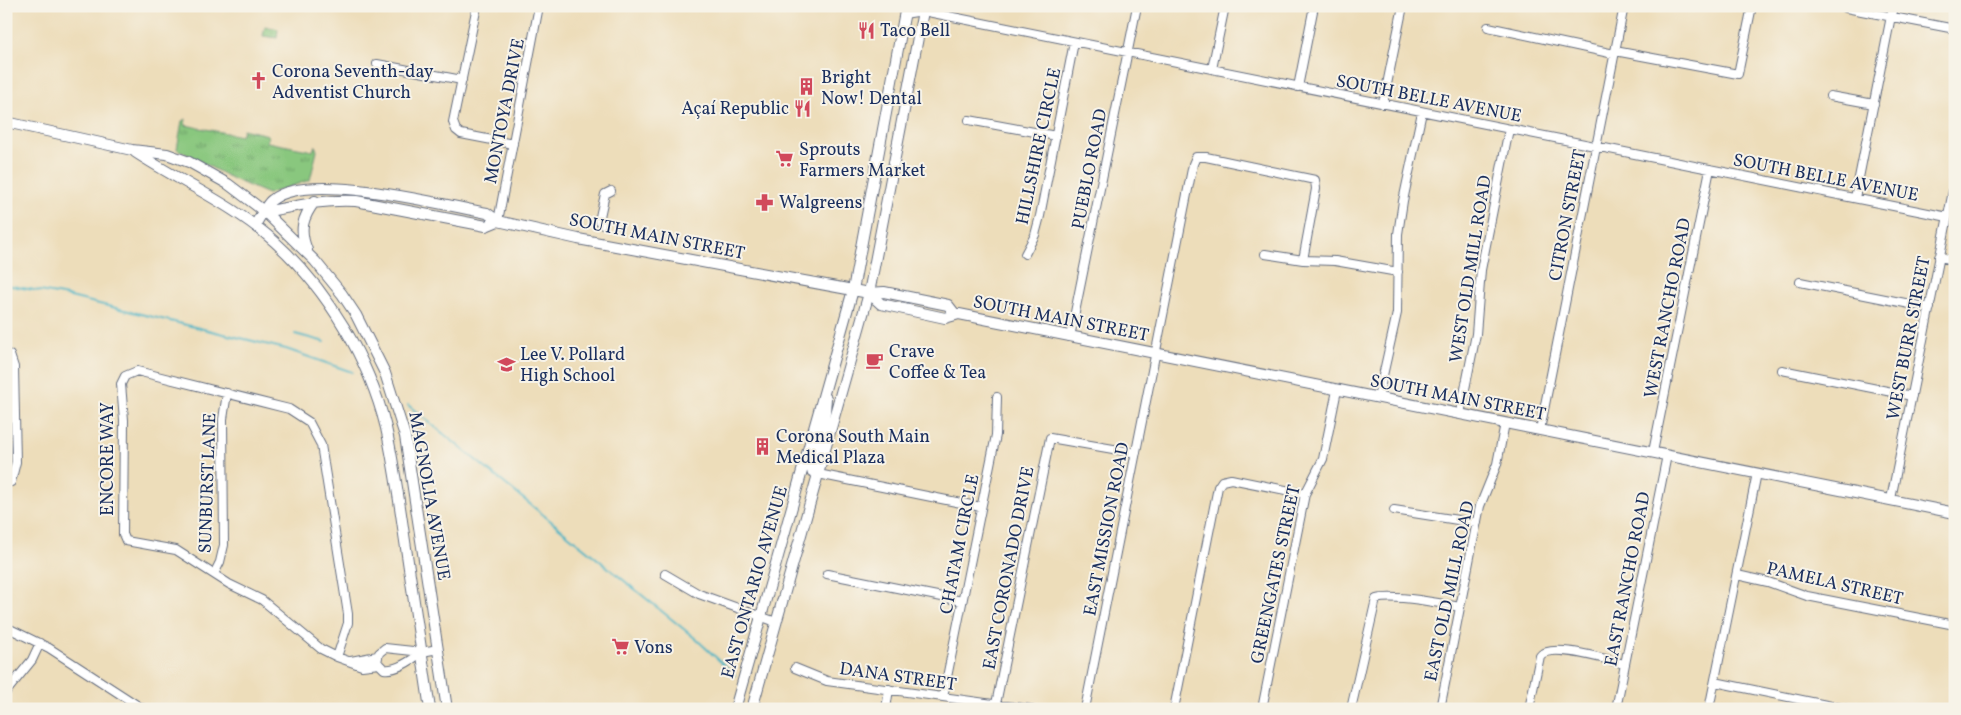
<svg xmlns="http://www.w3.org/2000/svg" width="1961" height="715" font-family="Vollkorn,serif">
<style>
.grass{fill:url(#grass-tufts);stroke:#527b6e}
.garden{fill:url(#garden-dots);stroke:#527b6e}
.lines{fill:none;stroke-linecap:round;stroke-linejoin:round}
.stream{stroke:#48b4c5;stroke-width:2}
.minor-casing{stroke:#646c7e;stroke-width:10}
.major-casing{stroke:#646c7e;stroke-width:12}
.minor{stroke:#fff;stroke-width:8}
.major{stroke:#fff;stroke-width:10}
.labels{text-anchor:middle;stroke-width:4;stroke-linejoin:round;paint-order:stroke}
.poi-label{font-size:18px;fill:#1b2f5e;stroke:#f7f3e8;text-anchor:start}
.street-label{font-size:18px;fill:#1b2f5e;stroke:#f7f3e8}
</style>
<defs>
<pattern id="grass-tufts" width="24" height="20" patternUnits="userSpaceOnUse" patternTransform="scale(1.25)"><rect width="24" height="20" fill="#89c77e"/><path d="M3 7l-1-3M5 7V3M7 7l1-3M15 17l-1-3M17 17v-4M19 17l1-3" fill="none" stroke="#6fa26a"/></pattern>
<pattern id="garden-dots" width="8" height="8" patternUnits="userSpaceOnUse" patternTransform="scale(1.25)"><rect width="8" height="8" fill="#89c77e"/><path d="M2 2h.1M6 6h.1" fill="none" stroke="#6fa26a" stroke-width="1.8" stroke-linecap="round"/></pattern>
</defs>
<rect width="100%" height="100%" fill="#f7f3e8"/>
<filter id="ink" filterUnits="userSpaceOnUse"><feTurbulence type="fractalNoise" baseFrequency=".02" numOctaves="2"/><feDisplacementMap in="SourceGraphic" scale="10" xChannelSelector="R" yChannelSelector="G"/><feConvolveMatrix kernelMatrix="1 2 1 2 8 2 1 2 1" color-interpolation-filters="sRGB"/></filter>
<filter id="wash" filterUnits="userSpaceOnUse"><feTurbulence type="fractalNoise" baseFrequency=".0096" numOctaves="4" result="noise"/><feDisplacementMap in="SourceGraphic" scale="20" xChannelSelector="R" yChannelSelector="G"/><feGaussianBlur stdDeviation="1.12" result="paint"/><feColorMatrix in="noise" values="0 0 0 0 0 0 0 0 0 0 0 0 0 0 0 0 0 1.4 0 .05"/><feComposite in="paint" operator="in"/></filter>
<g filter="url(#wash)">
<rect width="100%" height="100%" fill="#edddba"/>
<!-- grass -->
<path class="grass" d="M186,119L185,125L241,136L243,129L268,135L267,142L313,151L315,145L317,151L310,180L268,194L233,179L177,149L182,121Z"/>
<!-- garden -->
<path class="garden" d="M265,26L278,29L277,38L263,36Z"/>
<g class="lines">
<!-- stream -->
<path class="stream" d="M6,285L62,295L286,349L352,372
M295,334L325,342
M408,405L696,639L735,675
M767,708L768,709"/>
</g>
</g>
<g filter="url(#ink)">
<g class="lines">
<defs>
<path id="minor" d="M477,6L453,122L456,130L461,134L513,144
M1846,8L1955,29
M904,14L923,11L1948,217
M1488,27L1614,54
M1615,51L1738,74L1752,6
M377,64L462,80
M1212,69L1225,6
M1298,87L1314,6
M1830,96L1874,104
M1383,104L1403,6
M969,120L1056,136
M1855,198L1893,6
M498,221L539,6
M602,224L599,221L605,194L611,191
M1025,254L1035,235L1040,216L1074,42
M1265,254L1303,260L1335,261L1398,272
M1939,257L1955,260
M1800,282L1930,308
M1070,337L1137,6
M6,353L10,355L14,367L16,462L11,482L6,483
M1782,370L1912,396
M1378,398L1397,313L1398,234L1403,201L1422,112
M1460,414L1476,334L1481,270L1509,129
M1540,430L1624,6
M1653,452L1710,169
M818,474L981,507
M1891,499L1955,181
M1394,510L1477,523
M214,574L220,562L224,545L223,419L227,393
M665,574L699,594L776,622
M827,574L962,601
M1737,575L1768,582L1807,596L1955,625
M6,627L49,648L143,709
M422,652C412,660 396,671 384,669L377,662L379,653L385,648L422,652L438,649
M337,657L348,623V614L321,445L309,422L289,409L137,371L125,376L121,384L124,420L123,534L126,541L176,550L229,584L262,600L321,649L337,657L362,666L379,664
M351,661L377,656
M795,668L827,681L1030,709
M1715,682L1846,709
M6,692L32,660L40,643
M943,697L996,435L997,397
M996,704L1050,438L1136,453
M886,709L889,689
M1085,709L1193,164L1196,157H1206L1315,180L1316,189L1303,260
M1174,709L1218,487L1222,481L1231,479L1305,494
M1262,709L1305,494L1323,459L1337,390
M1351,709L1376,599C1395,594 1440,603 1460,607
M1440,709L1480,506L1497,464L1505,423
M1529,709L1540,656C1551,642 1607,660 1625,664
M1616,709L1667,455
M1709,709L1757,473"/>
<path id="major" d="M6,122L132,150L167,154L189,162L228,184L265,212L315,261L342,294L356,315L385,373L405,436L447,709
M135,152C182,183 233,204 275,242C328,290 369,359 386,428C395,468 400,508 406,548C414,601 422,655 430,709
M265,212C296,206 324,199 356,201L486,226L498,221
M255,225C259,219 267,203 272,200C308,170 442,205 487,213L498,221L578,239L869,293L884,292L948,305L955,314
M307,250C299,230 302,218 315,201
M869,293L881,304L945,318L959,314L1955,513
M818,474L812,471V463L825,412L826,398
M735,709L853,290L906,6
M752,709L869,293L924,6"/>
</defs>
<!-- minor casing -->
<use href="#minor" class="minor-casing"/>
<!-- major casing -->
<use href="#major" class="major-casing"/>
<!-- minor -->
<use href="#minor" class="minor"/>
<!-- major -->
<use href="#major" class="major"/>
</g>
</g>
<!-- icons -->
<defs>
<symbol id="restaurant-bare" viewBox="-9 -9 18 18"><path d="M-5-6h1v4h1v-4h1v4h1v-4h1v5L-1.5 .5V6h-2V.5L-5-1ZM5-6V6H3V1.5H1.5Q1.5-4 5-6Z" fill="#d1495b" stroke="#f7f3e8" stroke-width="2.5" paint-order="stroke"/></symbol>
<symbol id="church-bare" viewBox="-9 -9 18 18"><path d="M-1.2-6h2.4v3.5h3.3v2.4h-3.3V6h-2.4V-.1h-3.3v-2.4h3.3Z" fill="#d1495b" stroke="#f7f3e8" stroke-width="2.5" paint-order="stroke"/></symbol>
<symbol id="building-bare" viewBox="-9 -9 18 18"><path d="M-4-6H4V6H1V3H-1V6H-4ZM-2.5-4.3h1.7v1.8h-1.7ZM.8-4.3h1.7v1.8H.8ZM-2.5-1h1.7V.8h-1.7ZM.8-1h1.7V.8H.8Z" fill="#d1495b" stroke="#f7f3e8" stroke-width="2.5" paint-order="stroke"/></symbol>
<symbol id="supermarket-bare" viewBox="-9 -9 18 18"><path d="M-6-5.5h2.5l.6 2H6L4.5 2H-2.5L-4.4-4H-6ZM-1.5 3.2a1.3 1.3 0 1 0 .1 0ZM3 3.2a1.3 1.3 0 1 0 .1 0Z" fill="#d1495b" stroke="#f7f3e8" stroke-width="2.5" paint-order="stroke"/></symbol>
<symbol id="pharmacy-bare" viewBox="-9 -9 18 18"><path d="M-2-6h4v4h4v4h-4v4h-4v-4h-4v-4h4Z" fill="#d1495b" stroke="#f7f3e8" stroke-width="2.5" paint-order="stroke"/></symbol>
<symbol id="cafe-bare" viewBox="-9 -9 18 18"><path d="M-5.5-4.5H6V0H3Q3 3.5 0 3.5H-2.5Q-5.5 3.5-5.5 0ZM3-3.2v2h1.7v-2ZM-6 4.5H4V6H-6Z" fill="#d1495b" stroke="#f7f3e8" stroke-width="2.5" paint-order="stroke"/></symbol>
<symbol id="school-bare" viewBox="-9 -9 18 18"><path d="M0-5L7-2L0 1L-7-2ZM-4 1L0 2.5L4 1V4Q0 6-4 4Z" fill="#d1495b" stroke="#f7f3e8" stroke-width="2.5" paint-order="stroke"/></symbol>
</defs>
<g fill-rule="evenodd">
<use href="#restaurant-bare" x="854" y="18" width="25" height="25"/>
<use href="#church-bare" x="246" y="68" width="25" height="25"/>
<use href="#building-bare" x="794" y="74" width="25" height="25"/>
<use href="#restaurant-bare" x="790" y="96" width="25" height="25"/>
<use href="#supermarket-bare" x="772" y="146" width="25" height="25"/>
<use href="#pharmacy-bare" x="752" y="190" width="25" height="25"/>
<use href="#cafe-bare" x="862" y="348" width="25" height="25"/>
<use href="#school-bare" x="494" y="352" width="25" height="25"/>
<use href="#building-bare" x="750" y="434" width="25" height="25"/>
<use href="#supermarket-bare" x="608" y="634" width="25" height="25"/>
</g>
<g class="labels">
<!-- poi labels -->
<g class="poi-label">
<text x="880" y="36">Taco Bell</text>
<text x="272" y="77">Corona Seventh-day<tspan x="272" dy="21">Adventist Church</tspan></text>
<text x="821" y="83">Bright<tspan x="821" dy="21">Now! Dental</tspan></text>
<text x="789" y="114" text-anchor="end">Açaí Republic</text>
<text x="799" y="155">Sprouts<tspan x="799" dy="21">Farmers Market</tspan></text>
<text x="779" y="208">Walgreens</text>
<text x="889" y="357">Crave<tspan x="889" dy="21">Coffee &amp; Tea</tspan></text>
<text x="520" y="360">Lee V. Pollard<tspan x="520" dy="21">High School</tspan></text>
<text x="776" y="442">Corona South Main<tspan x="776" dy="21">Medical Plaza</tspan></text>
<text x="634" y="653">Vons</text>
</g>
<!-- street labels -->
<g class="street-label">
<text transform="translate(1429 98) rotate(11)" y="6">SOUTH BELLE AVENUE</text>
<text transform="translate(504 111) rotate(-79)" y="6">MONTOYA DRIVE</text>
<text transform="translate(1038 146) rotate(-78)" y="6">HILLSHIRE CIRCLE</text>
<text transform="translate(1089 169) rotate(-79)" y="6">PUEBLO ROAD</text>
<text transform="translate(1826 177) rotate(11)" y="6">SOUTH BELLE AVENUE</text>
<text transform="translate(1567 215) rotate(-79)" y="6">CITRON STREET</text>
<text transform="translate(657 236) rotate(11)" y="6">SOUTH MAIN STREET</text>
<text transform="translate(1470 269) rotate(-81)" y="6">WEST OLD MILL ROAD</text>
<text transform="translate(1667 308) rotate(-79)" y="6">WEST RANCHO ROAD</text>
<text transform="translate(1061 318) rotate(11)" y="6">SOUTH MAIN STREET</text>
<text transform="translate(1908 338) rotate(-79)" y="6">WEST BURR STREET</text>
<text transform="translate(1458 397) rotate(11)" y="6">SOUTH MAIN STREET</text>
<text transform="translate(107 459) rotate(-90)" y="6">ENCORE WAY</text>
<text transform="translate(207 483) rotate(-88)" y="6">SUNBURST LANE</text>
<text transform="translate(430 496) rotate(80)" y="6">MAGNOLIA AVENUE</text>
<text transform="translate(1106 529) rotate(-79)" y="6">EAST MISSION ROAD</text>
<text transform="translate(959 544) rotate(-79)" y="6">CHATAM CIRCLE</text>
<text transform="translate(1008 568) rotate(-79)" y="6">EAST CORONADO DRIVE</text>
<text transform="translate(1275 574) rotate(-78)" y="6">GREENGATES STREET</text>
<text transform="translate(1627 579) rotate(-79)" y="6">EAST RANCHO ROAD</text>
<text transform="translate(754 582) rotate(-74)" y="6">EAST ONTARIO AVENUE</text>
<text transform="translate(1835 583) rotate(13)" y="6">PAMELA STREET</text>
<text transform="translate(1449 591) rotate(-78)" y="6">EAST OLD MILL ROAD</text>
<text transform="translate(898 676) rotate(8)" y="6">DANA STREET</text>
</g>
</g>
<!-- margin -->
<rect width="1961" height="715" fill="none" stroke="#f7f3e8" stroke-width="25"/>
</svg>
